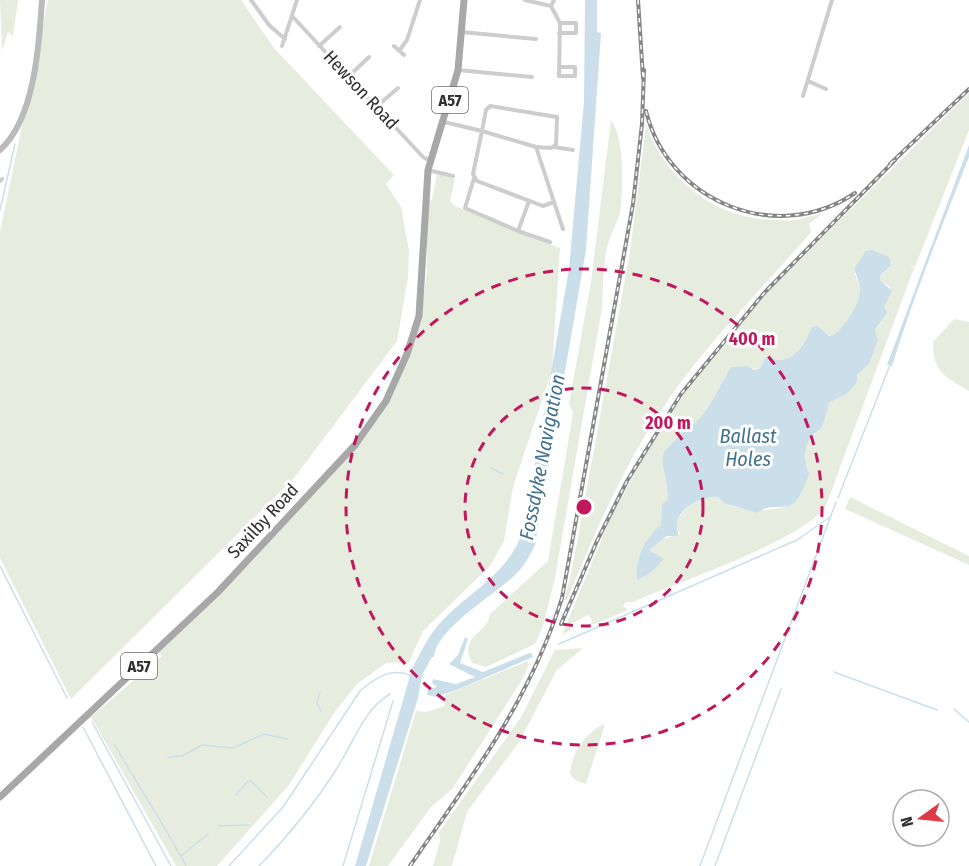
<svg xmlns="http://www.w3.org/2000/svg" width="969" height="866" font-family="'Fira Sans Condensed',sans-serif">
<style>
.green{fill:#e6ecde;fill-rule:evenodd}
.water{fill:#cbdfeb}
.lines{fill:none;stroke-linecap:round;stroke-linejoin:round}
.stream{stroke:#cbdfeb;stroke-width:1.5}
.street{stroke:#cdcdcd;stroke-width:4}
.secondary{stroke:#bababa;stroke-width:6}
.primary{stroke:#a8a8a8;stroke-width:7}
.rail-casing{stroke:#858585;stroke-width:4}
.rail{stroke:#fff;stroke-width:1.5;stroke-dasharray:4.5;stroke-linecap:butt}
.ring{fill:none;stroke:#c2185b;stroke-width:3;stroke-dasharray:10 8}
.labels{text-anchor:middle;stroke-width:6;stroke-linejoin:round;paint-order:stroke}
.shield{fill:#fff;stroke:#6e6e6e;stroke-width:1.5}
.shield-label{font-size:16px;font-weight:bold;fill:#303030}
.street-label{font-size:18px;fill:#303030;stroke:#fff}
.water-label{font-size:20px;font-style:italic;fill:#40718f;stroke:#fff}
.centre{fill:#c2185b;stroke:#fff;stroke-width:3}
.ring-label{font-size:18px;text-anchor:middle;font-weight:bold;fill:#c2185b;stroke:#fff;stroke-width:6;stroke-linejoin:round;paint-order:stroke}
</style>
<rect width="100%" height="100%" fill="#fff"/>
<!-- green -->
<path class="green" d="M0,0H18L13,36L8,32L2,51Z
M48,0H241L274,48L394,175L386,184L401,207L409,251L408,278L397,341L294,478L71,699L0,558V232Z
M969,93V130L915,267L909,265L914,268L825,508C794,544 680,581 633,602H626L623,606L628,610L595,624H591L592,620L588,615L570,625L571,630L562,635L610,519L639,465L683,395L739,324L778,281ZM891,267L880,276V280L890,287L884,307L887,313L875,331L869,364C850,377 855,391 829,403L819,430L806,443L804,458L807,480L792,505C769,511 737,515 718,497C703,494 680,508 676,525L680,534L659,540L648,550L655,553L645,577L637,579C635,558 644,538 662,525L663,505L667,501L669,482L663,454C670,442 686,431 697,422C704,416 723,383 726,374L760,368L764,361C772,358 780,362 788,358C803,352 805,333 818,326L831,336C843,334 857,305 860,293C861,287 856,279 855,273Z
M611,121C625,136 623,192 620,212C617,224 610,235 607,247C603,267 603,287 602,308L554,583L543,626L535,644L486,667L472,663C458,635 487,635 490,614L548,561L573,413L569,404L591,282Z
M646,125C666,181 717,220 777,220C783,220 790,221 796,220C805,218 814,215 823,213L809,224L811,232C761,291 704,345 662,409C622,469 594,534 567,600L564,601L572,570L630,252Z
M437,174L455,179L450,201L455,206L560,248L552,370L513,487L504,541L490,566L423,631L409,662L386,663L357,684L334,713L289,785L217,866H176L91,717L162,656L158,651L375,422L420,320L427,272V201L432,200Z
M954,319L969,322V391C945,376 933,374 933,342Z
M850,497L969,556V565L845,509Z
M583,648L557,670L519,742L467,812L452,866H433L440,841L439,832L520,719L555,650Z
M528,661L529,665L523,678L453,788L431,807L388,866H369L416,711L426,712L445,706V695Z
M605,724L586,784L575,780L570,774C571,754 586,731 605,724Z"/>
<!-- water -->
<path class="water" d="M585,0H597V32L601,33L586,250L535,545C530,555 525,565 517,573C497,594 436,628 434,657H432L422,675L418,698L366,866H355L412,669C420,653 428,637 439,624C469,591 511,573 524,527L569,269L584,101Z
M969,145V157C942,226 914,295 892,366L887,365Z
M872,250L889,257C894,270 886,268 880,276V280L892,291L884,307L887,313L875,330L878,340L869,364L857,375V382L846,394L829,403L822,428C804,439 801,456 809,474C806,482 798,505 789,506C778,508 766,505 757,513L724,503L718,497C705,495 679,507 677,523C676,528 679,532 678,536H667L649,550L664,559C655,568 649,576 637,580C635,557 644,539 661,525L662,504L667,501C670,484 660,464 663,455C664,448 690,427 696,422C709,411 722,381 731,367L747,366L754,370L760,368L766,357C771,356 774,360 779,360C797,360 806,340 812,327L818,326L830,336C842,334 860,302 860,290C860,282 855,275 855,267L866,251Z
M465,637L468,639L460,663L483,672L527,654L531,653L533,657L459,689L436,697L427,695L428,689L437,687L432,683L433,679L456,684L475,677L449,664L458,655Z"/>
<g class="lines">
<!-- stream -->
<path class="stream" d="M0,210L15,144
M491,468L503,474
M838,498L890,365
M0,566L67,698
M559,644L797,540L830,517
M834,672L937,710
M320,692L317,703L321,711
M954,709L969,722
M92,722L171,866
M83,727L156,866
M115,745C138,786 164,824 186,866
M168,757L182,756L202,745L233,748L264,734L287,739
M236,795L247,782L251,781L267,797
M218,826L249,825
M181,856L208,834
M229,866L283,807L360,691C376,677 392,667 412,676
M259,866C287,837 316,802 337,768C354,742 363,710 390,694
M343,866L393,701
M700,866L836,502
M715,866L781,689"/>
<!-- street -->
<path class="street" d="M251,0L269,25L285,39
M525,0L551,6L560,23
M551,6L554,0
M292,16L423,157L430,161
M461,32L536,39
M282,46L297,0
M319,46L340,27
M394,46L404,55
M399,51L407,40L420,0
M559,67H575V76H559L560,23H576V33H559
M458,70L532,77
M348,77L369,57
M808,81L826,89
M803,96L832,0
M376,107L398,88
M444,122L482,131L486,110L490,106L557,117L556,145L551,148L536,147L482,131L473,174L477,181L543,206L554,202L536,147
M554,147L573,150
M428,170L453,176
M474,178L465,208L518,231L529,201
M0,181L2,179
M554,202L563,229
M518,231L550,242"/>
<!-- secondary -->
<path class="secondary" d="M0,150C35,119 39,44 42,0"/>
<!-- primary -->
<path class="primary" d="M0,797L218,592L355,445L386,401L407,354L419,316L428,170L458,70L464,0"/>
<defs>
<path id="rail" d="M638,0L643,78
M646,111C668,202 777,246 855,193
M890,164L969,89
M561,624L597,541L627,481L681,394L765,292L895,160
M410,866C471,777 529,703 562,598L633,204L642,124L644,70"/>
</defs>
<!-- rail casing -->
<use href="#rail" class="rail-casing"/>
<!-- rail -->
<use href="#rail" class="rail"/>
</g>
<!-- distance rings -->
<g class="ring">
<circle cx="584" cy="507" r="119"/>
<circle cx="584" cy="507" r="238"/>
</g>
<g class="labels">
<!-- shield labels -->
<g class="shield">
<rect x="432" y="87" width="36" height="26" rx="4.5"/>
<rect x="121" y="653" width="36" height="26" rx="4.5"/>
</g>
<g class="shield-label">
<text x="450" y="106">A57</text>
<text x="139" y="672">A57</text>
</g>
<!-- street labels -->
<g class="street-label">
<text transform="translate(361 90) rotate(47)" y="6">Hewson Road</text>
<text transform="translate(263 521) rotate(-47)" y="6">Saxilby Road</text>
</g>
<!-- water labels -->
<g class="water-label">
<text x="748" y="443">Ballast<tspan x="748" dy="23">Holes</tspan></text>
<text transform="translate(542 457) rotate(-79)" y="7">Fossdyke Navigation</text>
</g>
</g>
<circle cx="584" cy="507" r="9" class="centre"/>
<g class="ring-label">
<text x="752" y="345">400 m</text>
<text x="668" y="429">200 m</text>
</g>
<!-- north arrow -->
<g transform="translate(921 818) rotate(255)"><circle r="28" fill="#ffffff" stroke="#acacac" stroke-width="1.5"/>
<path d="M0-4.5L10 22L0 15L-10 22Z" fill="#df3945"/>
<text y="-9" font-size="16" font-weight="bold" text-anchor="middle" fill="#303030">N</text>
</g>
</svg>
